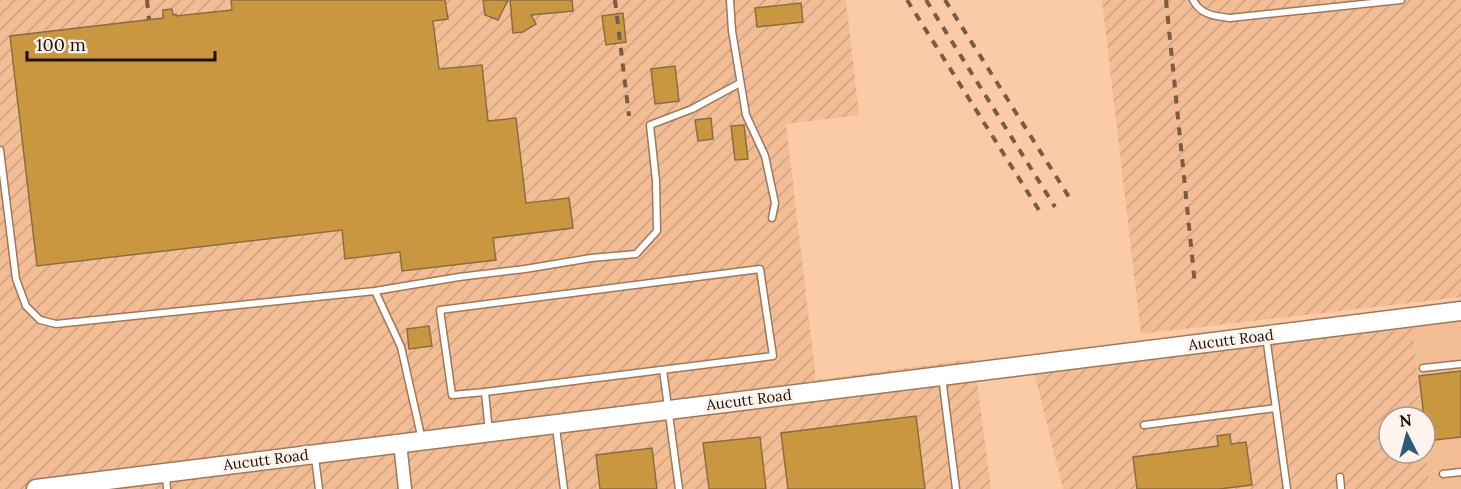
<svg xmlns="http://www.w3.org/2000/svg" width="1461" height="489" font-family="Lora,serif">
<style>
.built{fill:#f2bd95}
.industrial{fill:url(#industrial-furrows)}
.building{fill:#c8973f;stroke:#8a6e40;stroke-width:1.5}
.lines{fill:none;stroke-linecap:round;stroke-linejoin:round}
.lane-casing{stroke:#a27755;stroke-width:9}
.street-casing{stroke:#a27755;stroke-width:15}
.secondary-casing{stroke:#a27755;stroke-width:21}
.lane{stroke:#fff;stroke-width:6}
.street{stroke:#fff;stroke-width:12}
.secondary{stroke:#fff;stroke-width:18}
.rail{stroke:#795c45;stroke-width:4;stroke-dasharray:8 8;stroke-linecap:butt}
.labels{text-anchor:middle;stroke-width:6;stroke-linejoin:round;paint-order:stroke}
.street-label{font-size:15px;fill:#211104;stroke:#fef4ed}
</style>
<defs>
<pattern id="industrial-furrows" width="10" height="10" patternUnits="userSpaceOnUse" patternTransform="scale(1.5)"><rect width="10" height="10" fill="#f2bd95"/><path d="M-1 1l2-2M0 10L10 0M9 11l2-2" fill="none" stroke="#cfa17f"/></pattern>
</defs>
<rect width="100%" height="100%" fill="#facba6"/>
<!-- built -->
<path class="built" d="M1461,318V489H1430L1425,447V417H1422L1412,324Z"/>
<!-- industrial -->
<path class="industrial" d="M0,0H846L859,115L786,124L816,380L974,359L991,489H0Z
M1102,0H1461V297L1141,334Z
M1412,324L1422,417H1389V453H1425V447L1430,489H1063L1034,372Z"/>
<!-- building -->
<path class="building" d="M231,0H445L448,19L433,21L439,69L482,65L488,121L516,118L526,203L569,198L573,228L493,238L496,260L402,271L400,252L345,259L342,230L37,266L10,36L163,18V10L172,9L173,15L176,14V16L232,10Z
M483,0H508L498,20L485,15Z
M510,0H572L573,11L531,15L536,24L523,32L513,33Z
M801,3L803,22L757,27L755,8Z
M623,13L626,42L606,45L602,16Z
M675,66L679,101L655,104L651,69Z
M711,118L713,139L698,141L695,120Z
M744,125L748,159L735,160L731,126Z
M429,326L432,346L409,349L407,329Z
M1461,371V437L1427,441L1419,376Z
M916,416L925,489H788L781,433Z
M1230,434L1231,444L1246,442L1252,485L1219,489H1137L1133,457L1218,446L1217,436Z
M760,437L766,489H709L703,443Z
M652,448L657,489H600L596,455Z"/>
<g class="lines">
<defs>
<path id="lane" d="M730,0L732,31L746,115L765,156L775,203L772,218
M1193,0C1201,15 1214,16 1230,18L1401,0
M0,150L16,279L26,306L40,320L56,324L375,291L401,347L422,440
M375,291L459,277L525,269L591,258L636,254L657,231L656,181L650,125L692,109L740,83
M1266,336L1287,489
M1423,368L1461,364
M663,370L679,489
M942,377L956,489
M485,392L773,356L760,269L440,310L452,395L485,392L489,432
M1144,425L1276,408
M556,428L564,489
M315,458L319,489
M1443,474L1461,472
M166,476L167,489
M1340,477L1341,489"/>
<path id="street" d="M400,443L405,489"/>
<path id="secondary" d="M36,489L1461,311"/>
</defs>
<!-- lane casing -->
<use href="#lane" class="lane-casing"/>
<!-- street casing -->
<use href="#street" class="street-casing"/>
<!-- secondary casing -->
<use href="#secondary" class="secondary-casing"/>
<!-- lane -->
<use href="#lane" class="lane"/>
<!-- street -->
<use href="#street" class="street"/>
<!-- secondary -->
<use href="#secondary" class="secondary"/>
<!-- rail -->
<path class="rail" d="M147,0L149,19
M615,0L629,116
M907,0L1042,215
M926,0L1055,207
M945,0L1069,197
M1166,0L1195,285"/>
</g>
<g class="labels">
<!-- street labels -->
<g class="street-label">
<text transform="translate(1231 340) rotate(-7)" y="5">Aucutt Road</text>
<text transform="translate(749 400) rotate(-7)" y="5">Aucutt Road</text>
<text transform="translate(266 460) rotate(-7)" y="5">Aucutt Road</text>
</g>
</g>
<!-- north arrow -->
<g transform="translate(1407 435) rotate(354)"><circle r="28" fill="#fef4ed" stroke="#a69990" stroke-width="1.5"/>
<path d="M0-4.5L10 22L0 15L-10 22Z" fill="#2c5c7a"/>
<text y="-9" font-size="16" font-weight="bold" text-anchor="middle" fill="#211104">N</text>
</g>
<!-- scale -->
<path d="M27 51v9h188v-9" fill="none" stroke="#211104" stroke-width="3"/>
<text x="36" y="51" font-size="18" fill="#211104" stroke="#fef4ed" stroke-width="4.5" paint-order="stroke">100 m</text>
</svg>
